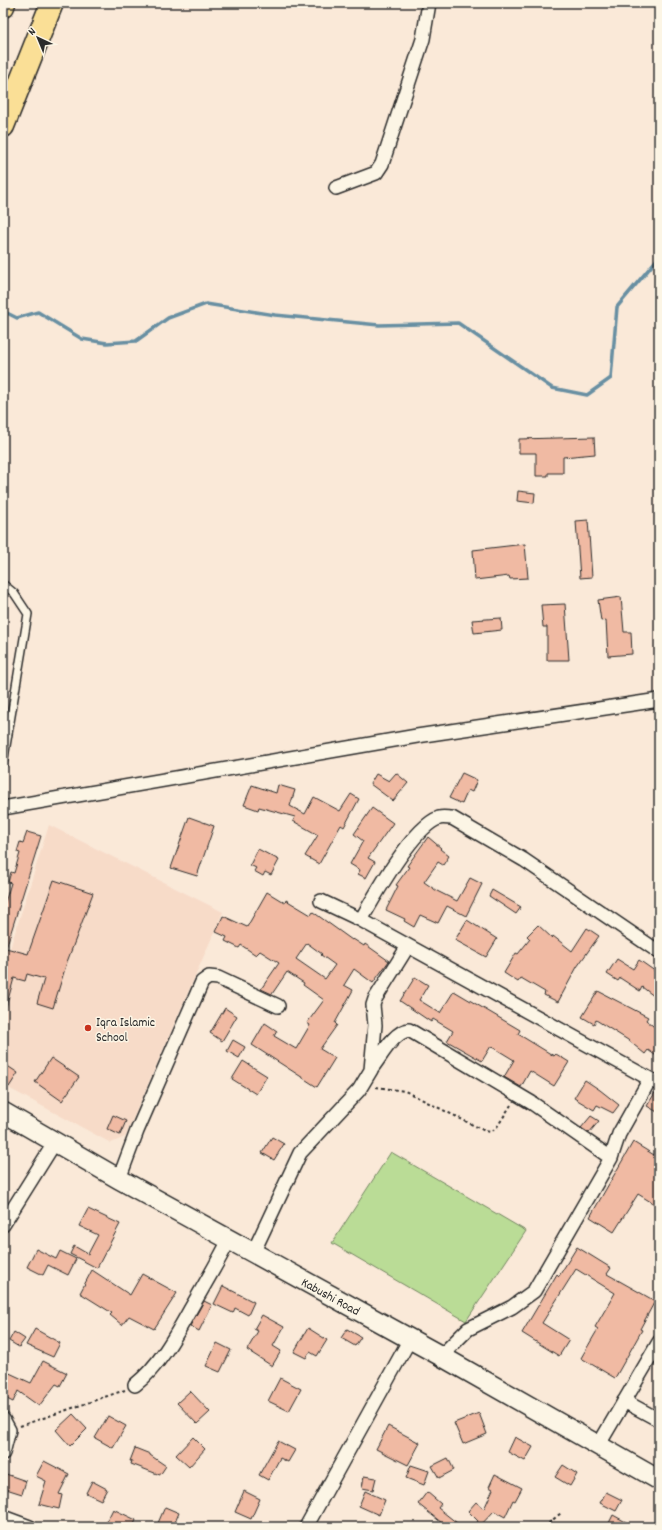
<svg xmlns="http://www.w3.org/2000/svg" width="662" height="1530" font-family="Dekko,sans-serif">
<style>
.built{fill:#f7dbc8}
.green{fill:#badc96;stroke:#728460}
.lines{fill:none;stroke-linecap:round;stroke-linejoin:round}
.stream{stroke:#678fa2;stroke-width:3.5}
.building{fill:#f0baa3;stroke:#2b2b2b;fill-rule:evenodd}
.service-casing{stroke:#2b2b2b;stroke-width:10}
.minor-casing{stroke:#2b2b2b;stroke-width:16}
.secondary-casing{stroke:#2b2b2b;stroke-width:22}
.trunk-casing{stroke:#2b2b2b;stroke-width:25}
.path{stroke:#2b2b2b;stroke-width:2;stroke-dasharray:3 3;stroke-linecap:butt}
.service{stroke:#fcf5e5;stroke-width:7}
.minor{stroke:#fcf5e5;stroke-width:13}
.secondary{stroke:#fcf5e5;stroke-width:19}
.trunk{stroke:#fadf96;stroke-width:22}
.poi-dot{fill:#c8321e;stroke:#fcf5e5;stroke-width:1.5}
.labels{text-anchor:middle;stroke-width:3;stroke-linejoin:round;paint-order:stroke}
.poi-label{font-size:13px;fill:#2b2b2b;stroke:#fcf5e5;text-anchor:start}
.street-label{font-size:13px;fill:#2b2b2b;stroke:#fcf5e5}
</style>
<rect width="100%" height="100%" fill="#fae9d8"/>
<filter id="ink" filterUnits="userSpaceOnUse"><feTurbulence type="fractalNoise" baseFrequency=".025" numOctaves="2"/><feDisplacementMap in="SourceGraphic" scale="8" xChannelSelector="R" yChannelSelector="G"/><feConvolveMatrix kernelMatrix="1 2 1 2 8 2 1 2 1" color-interpolation-filters="sRGB"/></filter>
<g filter="url(#ink)">
<!-- built -->
<path class="built" d="M49,825L223,912L125,1137L111,1143L3,1085V971Z"/>
<!-- green -->
<path class="green" d="M391,1152L526,1231L466,1321L332,1243Z"/>
<g class="lines">
<!-- stream -->
<path class="stream" d="M3,311L17,318L38,312L82,339L107,343L136,341L168,318L206,304L275,315L379,325L458,323L552,388L587,395L611,378L617,307L659,257"/>
</g>
<!-- building -->
<path class="building" d="M594,437L595,454L563,457V473H548V476H536V453H519V439Z
M518,491L535,493L534,503L517,501Z
M588,520L592,577L580,578L576,521Z
M525,544L528,578L510,579L509,576L475,580L473,550Z
M621,597L624,632H631L632,654L608,656L606,620L601,621L598,600Z
M565,604L569,660H547V627H543L541,605Z
M501,618L502,630L474,633L472,620Z
M396,773L408,783L393,801L370,784L376,774L389,781Z
M462,773L477,780L472,792L468,790L462,804L449,798Z
M252,785L276,793L278,785L295,790L290,806L305,814L314,797L340,811L351,794L359,799L344,827L341,825L319,864L305,856L318,835L293,821L295,817L259,807L258,810L244,805Z
M372,808L393,823L368,858L375,862L366,878L358,874L360,870L350,864L363,841L354,834Z
M189,817L214,826L197,876L171,868Z
M27,832L41,836L6,948L28,954L54,880L93,893L67,962L53,1008L37,1003L44,979L27,974L25,981L14,978L6,1007L3,1006V909L11,883L8,882L11,872L14,873L20,853L17,852L20,842L23,843Z
M428,837L441,848L440,849L449,856L443,865L438,862L424,882L437,891L457,901L470,878L482,884L466,916L447,906L438,923L420,915L414,927L404,921L405,919L386,910L398,886L396,885L409,867L407,866Z
M258,849L279,860L271,875L265,872L263,876L254,871L256,868L250,865Z
M492,890L521,907L516,914L489,896Z
M267,892L285,903L286,900L311,915L313,912L352,940L353,939L364,946L365,944L389,961L373,983L354,969L344,985L353,990L335,1023L337,1025L320,1049L335,1058L317,1087L252,1045L265,1023L277,1031L274,1036L296,1049L310,1025L307,1023L324,1000L303,985L304,983L287,972L272,994L261,989L279,963L260,951L256,955L241,945L239,948L225,941L227,937L216,932L223,916L247,927ZM307,943L322,954L321,955L335,965L325,979L296,959Z
M467,920L497,939L486,957L455,940Z
M538,925L552,938L553,936L572,951L587,928L599,936L577,967L558,1002L544,995L545,992L521,978L518,982L504,973L516,953L518,954L530,939L527,936Z
M617,959L633,969L639,960L659,974V1000L642,987L640,991L620,978L618,981L607,974Z
M415,977L428,985L419,1000L440,1013L454,991L520,1030L518,1034L554,1056L556,1054L569,1062L554,1086L530,1071L521,1087L504,1077L514,1060L491,1046L482,1061L447,1041L453,1031L433,1019L431,1022L400,1001Z
M598,991L648,1017L646,1020L659,1031V1058L648,1050L645,1054L628,1040L596,1020L594,1024L582,1017Z
M225,1008L237,1016L222,1041L210,1033Z
M233,1040L245,1047L239,1058L227,1051Z
M51,1058L79,1077L62,1101L35,1082Z
M243,1061L267,1076L256,1094L232,1079Z
M3,1063L18,1073L9,1087L3,1083Z
M585,1080L600,1090L619,1105L613,1113L597,1105L594,1110L574,1098Z
M656,1091L659,1092V1113L647,1106Z
M113,1115L126,1121L120,1135L107,1129Z
M591,1116L599,1121L589,1133L581,1128Z
M272,1137L284,1144L274,1160L262,1153Z
M633,1142L659,1158V1207L638,1194L614,1232L590,1217Z
M88,1209L120,1224L97,1268L70,1254L74,1246L88,1254L98,1235L79,1226Z
M577,1247L611,1268L607,1274L655,1301L640,1329L642,1330L615,1378L581,1358L598,1329L595,1327L615,1293L576,1269L542,1323L569,1340L559,1356L522,1333L557,1274L559,1276Z
M36,1249L56,1259L60,1251L76,1259L68,1275L48,1265L43,1275L27,1267Z
M92,1270L130,1295L142,1274L177,1293L154,1329L129,1316L122,1325L110,1315L112,1313L80,1293Z
M223,1286L254,1302L248,1315L235,1308L233,1313L214,1304Z
M204,1301L212,1305L199,1331L190,1326Z
M262,1315L284,1327L273,1346L281,1351L272,1366L247,1350L258,1331L254,1329Z
M308,1328L327,1340L317,1356L310,1352L306,1358L294,1352Z
M35,1329L60,1343L53,1357L26,1345Z
M347,1329L361,1337L355,1346L341,1338Z
M14,1332L25,1339L19,1347L9,1341Z
M217,1343L231,1350L220,1372L206,1366Z
M43,1361L67,1373L60,1386L56,1384L39,1406L18,1391L13,1402L3,1397V1370L31,1383Z
M280,1378L301,1389L289,1411L268,1401Z
M190,1391L210,1412L197,1424L177,1403Z
M479,1413L487,1434L463,1444L454,1423Z
M73,1414L87,1429L70,1446L56,1430Z
M108,1416L126,1426L113,1448L95,1438Z
M388,1426L420,1443L408,1465L376,1449Z
M193,1437L205,1449L189,1467L176,1455Z
M515,1437L533,1447L525,1461L508,1452Z
M278,1441L295,1450L288,1462L280,1458L268,1480L259,1475Z
M135,1448L150,1454V1455L166,1466L160,1475L131,1464L132,1461H130Z
M448,1458L454,1470L439,1478L432,1466Z
M44,1461L69,1474L59,1494L62,1495L59,1509L39,1504L46,1481L36,1476Z
M411,1465L429,1471L424,1485L406,1478Z
M563,1465L577,1474L570,1486L555,1477Z
M3,1473L26,1481L22,1494L3,1488Z
M495,1474L522,1488L515,1501L513,1500L505,1517L494,1511L479,1527H475L478,1521L468,1511L476,1502L484,1509L493,1489L489,1487Z
M364,1476L376,1478L373,1490L362,1488Z
M92,1481L107,1489L101,1500L86,1493Z
M244,1491L260,1499L251,1519L235,1512Z
M365,1491L385,1500L379,1515L359,1506Z
M427,1492L441,1504L438,1508L462,1527H447L418,1504Z
M606,1492L622,1500L616,1511L600,1503Z
M165,1507L179,1513L173,1527H166L158,1523Z
M113,1509L136,1520L133,1527H104Z
M613,1515L635,1527H607Z"/>
<g class="lines">
<defs>
<path id="service" d="M3,584L14,593L28,614L3,764"/>
<path id="minor" d="M336,188L376,173L382,164L423,39L429,3
M3,808L417,736L659,700
M321,901L361,920L659,1084
M361,920C375,895 413,827 439,818C443,817 448,818 452,818L524,860L659,952
M371,1069C381,1057 393,1032 409,1030L532,1103L611,1158
M119,1179L137,1131L202,982L209,977L218,978L278,1006
M3,1225L55,1142
M253,1253L300,1153L359,1090L371,1070L375,1025L373,1005L375,999L408,946
M441,1356L468,1329L512,1307L534,1291L611,1158L619,1134L650,1079
M135,1385C159,1366 175,1337 190,1310C203,1287 217,1264 229,1240
M624,1401L659,1420
M3,1419L9,1430L3,1453
M598,1446L659,1342
M3,1517L30,1527
M306,1527L410,1339"/>
<g id="secondary">
<path id="s1" d="M3,1112L119,1179L441,1356L659,1480"/>
</g>
<path id="trunk" d="M3,6L4,3
M3,126L52,3"/>
</defs>
<!-- service casing -->
<use href="#service" class="service-casing"/>
<!-- minor casing -->
<use href="#minor" class="minor-casing"/>
<!-- secondary casing -->
<use href="#secondary" class="secondary-casing"/>
<!-- trunk casing -->
<use href="#trunk" class="trunk-casing"/>
<!-- path -->
<path class="path" d="M376,1087L405,1091L485,1131L491,1132L497,1127L511,1105
M20,1426L125,1390
M544,1527L561,1513"/>
<!-- service -->
<use href="#service" class="service"/>
<!-- minor -->
<use href="#minor" class="minor"/>
<!-- secondary -->
<use href="#secondary" class="secondary"/>
<!-- trunk -->
<use href="#trunk" class="trunk"/>
</g>
</g>
<!-- markers -->
<circle class="poi-dot" cx="88" cy="1028" r="4"/>
<g class="labels">
<!-- poi labels -->
<g class="poi-label">
<text x="96" y="1026">Iqra Islamic<tspan x="96" dy="15">School</tspan></text>
</g>
<!-- street labels -->
<g class="street-label">
<text dy="5" stroke="none"><textPath href="#s1" startOffset="376">Kabushi Road</textPath></text>
</g>
</g>
<!-- margin -->
<rect width="662" height="1530" fill="none" stroke="#fcf5e5" stroke-width="16"/>
<rect x="8" y="8" width="646" height="1514" fill="none" stroke="#2b2b2b" stroke-width="1.5" filter="url(#ink)"/>
<!-- north arrow -->
<g transform="translate(38 38) rotate(316)" stroke="#fcf5e5" stroke-width="3" paint-order="stroke">
<path d="M0-3L7 15L0 10L-7 15Z" fill="#2b2b2b"/>
<text y="-6" font-size="11" font-weight="bold" text-anchor="middle" fill="#2b2b2b">N</text>
</g>
</svg>
